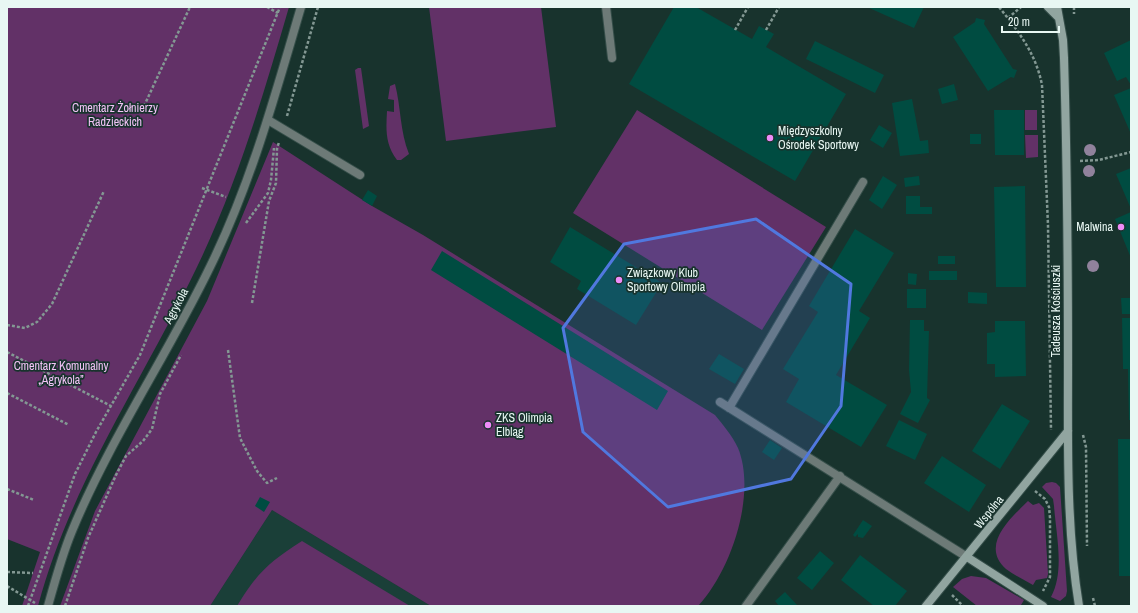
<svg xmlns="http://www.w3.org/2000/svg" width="1138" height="613" font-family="'Archivo Narrow',sans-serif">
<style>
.built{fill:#1a3f38}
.green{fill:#623167}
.building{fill:#004c41}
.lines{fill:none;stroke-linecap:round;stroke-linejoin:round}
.lane-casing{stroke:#354e49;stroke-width:10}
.street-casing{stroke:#354e49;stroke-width:10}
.secondary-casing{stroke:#354e49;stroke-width:10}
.path{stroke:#839893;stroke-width:2.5;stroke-dasharray:3 2;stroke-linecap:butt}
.lane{stroke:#6d7a77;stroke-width:8}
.street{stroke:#6d7a77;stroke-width:8}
.secondary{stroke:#91a5a0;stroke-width:8}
.tree{fill:#90829c}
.marked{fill:#5078df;fill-opacity:0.2;stroke:#5078df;stroke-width:3;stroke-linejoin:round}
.poi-dot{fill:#ee8cf8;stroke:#18332d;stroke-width:1.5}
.labels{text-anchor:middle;stroke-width:3.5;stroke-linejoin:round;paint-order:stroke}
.park-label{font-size:12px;fill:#f3c3f7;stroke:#18332d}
.poi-label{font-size:12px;fill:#e8f7f3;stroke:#18332d;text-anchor:start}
.street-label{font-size:12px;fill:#e8f7f3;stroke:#18332d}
</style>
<rect width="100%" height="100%" fill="#18332d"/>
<!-- built -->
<path class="built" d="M272,510L431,606H210Z"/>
<!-- green -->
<path class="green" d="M7,7H289C263,96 237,185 196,269C142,382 71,483 38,606H22L40,552L7,539Z
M429,7H541L556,127L446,141Z
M358,68H361L369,126L363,129L355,70Z
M395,84C401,107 400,132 409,154L401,160H397C385,144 386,130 387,111L394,112V100L388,99L390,86Z
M637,110L826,227L762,330L573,213Z
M1025,110H1037V130H1025Z
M1025,135H1038V157L1026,158Z
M273,142L372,206L423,235L715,415C723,425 732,435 738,448C757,494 731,571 698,606H431L272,510L210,606H60L95,511L207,301Z
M1052,482L1056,483L1060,487L1067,591L1066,596L1060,601L1051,597C1065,571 1056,534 1054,506L1053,499L1042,487L1046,483Z
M1028,501L1033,505L1039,503L1044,508L1048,574L1047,578L1036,580L1033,585C1024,580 1014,575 1006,569C979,545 1012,517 1028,501Z
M302,541L410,606H237C257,573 269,562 302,541Z
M971,576L986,578L1024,600L1021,605L1022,606H977L953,587L962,579Z"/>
<!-- building -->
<path class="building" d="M674,7H696L752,39L759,26L774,34L766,47L846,94L795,181L629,84Z
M867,7H924L914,28Z
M976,18L985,20L984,24L1013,69L1017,70L1014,78L1011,77L988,91L953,37L975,22Z
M1131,40V85L1126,77L1117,81L1104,53Z
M815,41L884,75L875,93L806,59Z
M954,84L958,100L942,104L938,89Z
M1131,88V134L1114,95Z
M912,99L920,141L928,140L929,153L900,156L892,103Z
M994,110H1024V155H995Z
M879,125L892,133L883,148L870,140Z
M970,134H981V144H970Z
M1131,168V209L1116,174Z
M883,176L897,185L882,209L869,200Z
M919,176L920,185L905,187L904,178Z
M1025,186L1026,287H996L994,187Z
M368,190L377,196L372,206L362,200Z
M906,196H920V207H932V214H906Z
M1131,212V258L1115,219Z
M570,227L662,283L636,325L577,289L581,281L550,262Z
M855,229L894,253L859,311L870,318L836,375L887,405L861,447L786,402L799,379L783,369L818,312L809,306Z
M442,251L668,391L657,410L431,270Z
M938,256H955V264H938Z
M929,271H957V280H929Z
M908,273L917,274L916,285L908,284Z
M907,289H926V308H907Z
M968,292L987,293V304L968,303Z
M1121,298H1131V314H1122Z
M1122,318H1131V420H1129L1128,369H1123Z
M910,320H924V331H929L927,398L930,400L918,423L900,414L911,392L909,370Z
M995,321H1025L1026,376L995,377V364H987V333L995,332Z
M719,354L744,369L735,384L709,369Z
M1002,404L1030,421L1000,469L972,451Z
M899,420L927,434L915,460L886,446Z
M1118,439H1131V576H1119Z
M770,440L782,448L774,460L762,452Z
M942,456L986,485L969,512L924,483Z
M260,497L270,502L264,512L255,506Z
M863,520L872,526L863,538L858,537V534L855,537L853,535Z
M820,551L834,563L812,590L797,578Z
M860,555L907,591L895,606H874L841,580Z
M785,592L797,605L796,606H779L775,601Z"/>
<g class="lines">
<defs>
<path id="lane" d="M606,7L612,58
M268,120L360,175
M720,402L967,557
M729,408L863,182
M746,606L840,476"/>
<path id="street" d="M48,606C55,581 62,555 72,531C110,439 167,356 210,267C251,184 275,95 301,7"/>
<path id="secondary" d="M1048,7L1058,17
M1057,7L1063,40L1064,58C1067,160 1068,262 1068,364C1068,444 1066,526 1079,606
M967,557L1043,606
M926,606L1068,431"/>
</defs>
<!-- lane casing -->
<use href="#lane" class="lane-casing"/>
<!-- street casing -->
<use href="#street" class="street-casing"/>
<!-- secondary casing -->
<use href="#secondary" class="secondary-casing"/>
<!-- path -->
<path class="path" d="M267,7L278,13
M999,7C1019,32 1036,54 1042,85L1048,225L1051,430
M1074,7V14
M1008,18L1021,7
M735,30L748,7
M766,30L779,7
M144,106L190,7
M287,116L318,7
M1080,161L1099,160L1131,152
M202,188L226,197
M246,223L268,193L271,180L274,148
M252,303L269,201L276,183L277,149L279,142
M7,325L25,328L37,322L52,304L104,191
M228,350L240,438L257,471L267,483L277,478
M7,352L111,406
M7,393L69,425
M1083,435L1086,447L1087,546
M7,489L34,500
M1035,491L1045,499L1049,507L1050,518V577L1043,591
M7,572L33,573
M7,586L35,603
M952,595L963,606
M1093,598L1095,606
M28,606L75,474L96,432L140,355L280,7
M65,606L88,538L116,475L126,456L143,441L152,429L160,394L181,355"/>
<!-- lane -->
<use href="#lane" class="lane"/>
<!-- street -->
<use href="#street" class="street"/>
<!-- secondary -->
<use href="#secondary" class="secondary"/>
</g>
<!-- trees -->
<g class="tree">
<circle cx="1090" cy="150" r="6"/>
<circle cx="1089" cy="171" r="6"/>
<circle cx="1093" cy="266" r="6"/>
</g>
<!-- marked area -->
<path class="marked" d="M756,219L851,284L841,406L791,479L668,507L583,432L563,328L624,244Z"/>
<!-- markers -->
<g class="poi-dot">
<circle cx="770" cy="138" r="4"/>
<circle cx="1121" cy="227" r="4"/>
<circle cx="619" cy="280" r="4"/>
<circle cx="488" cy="425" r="4"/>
</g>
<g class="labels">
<!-- park labels -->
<g class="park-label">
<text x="115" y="112">Cmentarz Żołnierzy<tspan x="115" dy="14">Radzieckich</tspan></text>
<text x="61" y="370">Cmentarz Komunalny<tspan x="61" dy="14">„Agrykola”</tspan></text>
</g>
<!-- poi labels -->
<g class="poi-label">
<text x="778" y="135">Międzyszkolny<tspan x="778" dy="14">Ośrodek Sportowy</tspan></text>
<text x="1113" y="231" text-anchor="end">Malwina</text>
<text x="627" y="277">Związkowy Klub<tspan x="627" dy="14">Sportowy Olimpia</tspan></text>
<text x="496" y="422">ZKS Olimpia<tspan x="496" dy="14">Elbląg</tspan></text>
</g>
<!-- street labels -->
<g class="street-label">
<text transform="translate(176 306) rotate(-62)" y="4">Agrykola</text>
<text transform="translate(1056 311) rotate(-90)" y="4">Tadeusza Kościuszki</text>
<text transform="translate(989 512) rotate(-51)" y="4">Wspólna</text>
</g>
</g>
<!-- border -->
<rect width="1138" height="613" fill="none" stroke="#e8f7f3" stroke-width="16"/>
<!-- scale -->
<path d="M1002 26v6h57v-6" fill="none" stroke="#e8f7f3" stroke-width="2"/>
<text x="1008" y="26" font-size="12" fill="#e8f7f3" stroke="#18332d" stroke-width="3" paint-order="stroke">20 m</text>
</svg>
